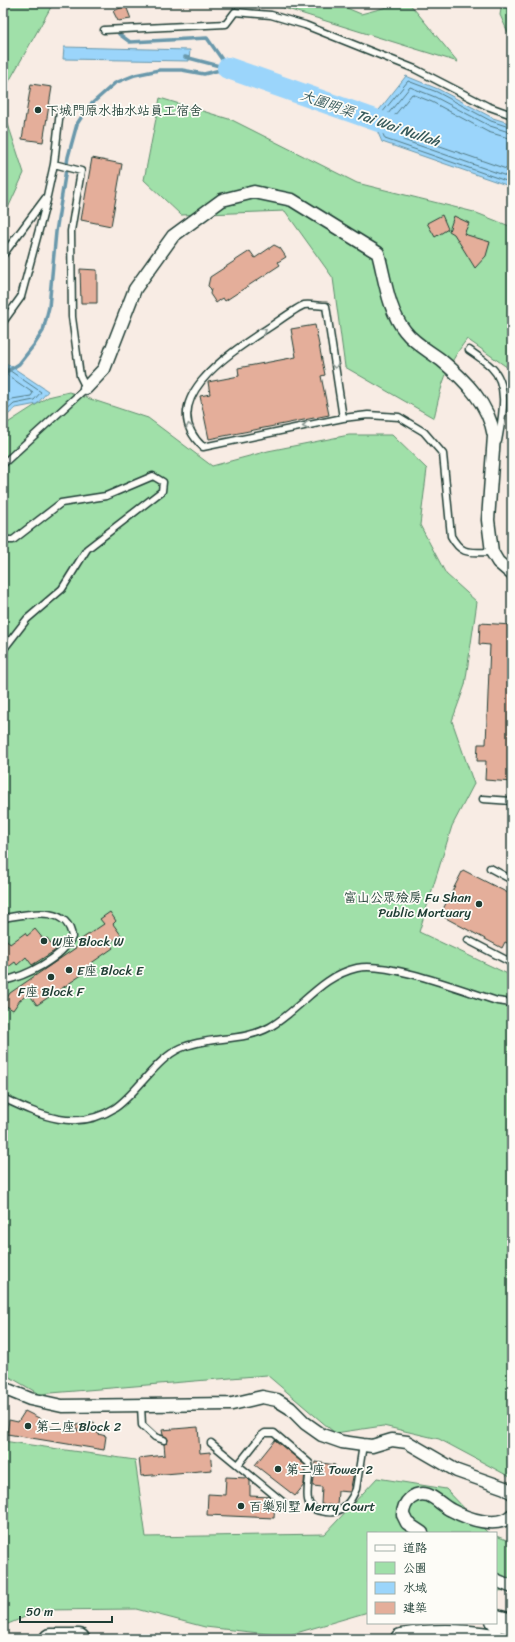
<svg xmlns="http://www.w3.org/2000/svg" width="515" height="1642" font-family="Sriracha,'LXGW WenKai TC',sans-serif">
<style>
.green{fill:#a0e0a9;stroke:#608e6e}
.water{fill:#9bd5fb;stroke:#6998ab}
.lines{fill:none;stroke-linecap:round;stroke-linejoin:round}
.shore{stroke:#517a84;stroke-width:1}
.stream{stroke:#6998ab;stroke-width:3.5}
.river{stroke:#9bd5fb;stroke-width:22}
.building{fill:#e4ae9a;stroke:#1f3d34}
.service-casing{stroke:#1f3d34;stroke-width:9}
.minor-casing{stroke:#1f3d34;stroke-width:15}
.primary-casing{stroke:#1f3d34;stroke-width:23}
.service{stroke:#fdfcf7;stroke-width:6}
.minor{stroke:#fdfcf7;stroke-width:12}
.primary{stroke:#fdfcf7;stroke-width:20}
.oneway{stroke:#8e9c96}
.poi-dot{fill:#1f3d34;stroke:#fdfcf7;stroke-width:1.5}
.labels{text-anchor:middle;stroke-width:3.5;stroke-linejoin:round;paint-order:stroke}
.poi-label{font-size:13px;fill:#1f3d34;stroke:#fdfcf7;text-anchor:start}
.water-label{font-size:14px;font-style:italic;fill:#385b5c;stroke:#fdfcf7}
</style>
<rect width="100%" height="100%" fill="#f8ece4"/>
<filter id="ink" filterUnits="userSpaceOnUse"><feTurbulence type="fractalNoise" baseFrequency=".025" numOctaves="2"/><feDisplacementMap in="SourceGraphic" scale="8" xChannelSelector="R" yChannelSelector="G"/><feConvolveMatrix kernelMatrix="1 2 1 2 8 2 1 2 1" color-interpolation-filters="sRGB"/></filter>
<g filter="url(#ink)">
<!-- green -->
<path class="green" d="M3,3H62L51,7L3,92Z
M268,3H335L361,14L402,3H409L458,62Z
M502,3H512V41L500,15Z
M160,98L232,120L357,183L474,212L512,227V387L511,370L467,339C445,368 442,384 434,418L345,367L333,278L285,211L181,215L144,180Z
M3,109L24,173L3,219Z
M69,392L148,418L212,466L268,451L349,435H392L427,469L420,525L446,574L477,602L465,685L452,721L474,784L452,826L419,932L512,976V1478L439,1439L383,1426L335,1433L267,1375L39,1394L3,1373V426L48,397Z
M3,1441L135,1460L146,1537L325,1534L377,1478L446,1489L488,1533H368V1612L286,1636L205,1627L136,1609L42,1610L3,1626Z
M496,1536L512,1542V1590L496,1591Z"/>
<!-- water -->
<path class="water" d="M64,47L190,50L189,61L63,59Z
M406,76L438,89L493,118L512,124V187L382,142L372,119Z
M3,361L48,391L37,404L16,408L3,419Z"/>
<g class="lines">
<!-- shore -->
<path class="shore" d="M512,128L491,121L437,92L408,81L377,119L385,139L512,183
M512,133L490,126L435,97L410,87L383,120L389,135L512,178
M512,139L488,132L432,102L412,94L390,121L394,130L512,171
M3,366L41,392L34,400L14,404L3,414
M3,372L33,393L31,396L12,399L3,407"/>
<!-- stream -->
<path class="stream" d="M119,34L130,42L207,38L228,68
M185,57L227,68
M3,374L19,364L34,345L43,331L49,307L56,232L68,157L77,124L88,107L115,83L135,75L159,70H182L204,74L228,68"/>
<!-- river -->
<path class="river" d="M228,68L401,129"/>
</g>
<!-- building -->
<path class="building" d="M126,6L131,19L118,21L113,11Z
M31,84L52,87L43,142L22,139Z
M92,158L122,164L111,226L81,220Z
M442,215L448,229L435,237L427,223Z
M454,216L469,223L464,234L490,242L486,256L475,268L454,234L449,231Z
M274,245L280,248L286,257L278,262L280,265L225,301L223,298L216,303L210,294L211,289L208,286L210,277L250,251L255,258Z
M80,269L97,270V303H81Z
M315,325L325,375L321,376L329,415L209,439L200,396L210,394L208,382L239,376L238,368L296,357L291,329Z
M480,623L512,625V782L485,780L486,761H477L478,744H486L490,645L479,644Z
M463,870L512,895V945L505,942L502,948L440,915Z
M110,912L116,921L113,924L121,935L110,943L113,948L90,964L92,968L37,1005L29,994L20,1000L13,1010L3,1004L10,993L80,945L77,942L104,924L100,919Z
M35,929L44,940L47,938L56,950L32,965L26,957L17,965L15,962L3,971V935L10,944L25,933L27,936Z
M25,1411L41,1419L38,1425L78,1431L76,1425L94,1422L98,1434L106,1436L104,1450L7,1434L9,1420L18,1422Z
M198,1427L200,1453L210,1452L212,1470L141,1476L139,1458L165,1455L164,1444L167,1443L168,1439L163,1435L162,1430Z
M275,1440L305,1465L304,1485L295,1496L255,1465Z
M316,1462L335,1465V1470L354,1472L350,1492L338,1491L337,1506L321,1504L322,1487L313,1486Z
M226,1477L247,1478L250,1481V1496L270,1497L275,1501L274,1518L207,1515L208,1494L225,1495Z"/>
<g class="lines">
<defs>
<path id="service" d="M104,30L226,24L235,12L271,15L305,25L415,69L487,106L512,115
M3,255L47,196L54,164L60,111
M3,322L21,297L47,200
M469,350C476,355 484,360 491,367C510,385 502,418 498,441
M343,418L326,306C319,306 310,304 304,305C296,308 276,323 268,328C233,351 153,400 203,447L343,418L368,415L399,417L424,432L443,454L451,536C462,556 470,552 492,552
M3,464L86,388L80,376L72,317L71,231L81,171L54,164
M3,540H13L61,503L106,496L153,476L163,482L162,491L87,549L62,589L27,619L3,650
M483,799L512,801
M490,868L512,880
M3,918C25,915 68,903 72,937C61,959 26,976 3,981
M468,940L512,963
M3,1098C39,1115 76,1133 115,1108C124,1102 133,1092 141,1083C153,1070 165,1055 181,1048C209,1036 243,1042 270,1027C300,1010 321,976 357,968C387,961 465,991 497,1001L512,1003
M141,1406L142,1425L155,1437L164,1440
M211,1443L284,1503
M238,1465L261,1436L265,1433H274L309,1463C313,1477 297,1508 321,1511C325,1512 330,1513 333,1512C345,1510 352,1499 356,1489L363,1445"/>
<path id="minor" d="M86,388L104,369L135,289L173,236L222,200L254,192L292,200L378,253C385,279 388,310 405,331C414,343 429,351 441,360C465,380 489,404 494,436L488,520L492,552L498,562L512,574
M3,1388L30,1399L62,1406L232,1404L262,1397L277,1400L290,1408L305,1423L322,1435L342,1442L363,1445L372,1446L392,1440L407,1442L457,1471L505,1488L512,1493
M422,1533L407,1523L403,1515C403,1502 414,1491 428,1495C436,1498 443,1506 451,1510C466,1518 497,1530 512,1515
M496,1580L512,1587"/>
<path id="primary" d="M496,1620L512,1624
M50,1639H79
M401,1639C433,1633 463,1634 494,1639"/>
</defs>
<!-- service casing -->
<use href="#service" class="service-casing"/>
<!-- minor casing -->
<use href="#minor" class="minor-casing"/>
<!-- primary casing -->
<use href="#primary" class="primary-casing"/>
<!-- service -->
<use href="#service" class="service"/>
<!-- minor -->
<use href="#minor" class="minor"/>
<!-- primary -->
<use href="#primary" class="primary"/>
</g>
<!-- one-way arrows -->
<defs><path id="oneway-chevron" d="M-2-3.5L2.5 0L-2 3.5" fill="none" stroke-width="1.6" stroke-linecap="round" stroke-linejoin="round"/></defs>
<g class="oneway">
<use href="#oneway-chevron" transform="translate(264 331) rotate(-33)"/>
<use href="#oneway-chevron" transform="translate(335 366) rotate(81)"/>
<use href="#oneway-chevron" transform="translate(189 426) rotate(-103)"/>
<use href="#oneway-chevron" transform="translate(305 426) rotate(169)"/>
</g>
</g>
<!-- markers -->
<g class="poi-dot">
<circle cx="38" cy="110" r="4"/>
<circle cx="479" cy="904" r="4"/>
<circle cx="44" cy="941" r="4"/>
<circle cx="69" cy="970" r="4"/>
<circle cx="51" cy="977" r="4"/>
<circle cx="28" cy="1426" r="4"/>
<circle cx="278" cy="1469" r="4"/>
<circle cx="241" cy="1506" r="4"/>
</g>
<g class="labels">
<!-- poi labels -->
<g class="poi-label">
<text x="46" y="115">下城門原水抽水站員工宿舍</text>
<text x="471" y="902" text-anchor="end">富山公眾殮房 Fu Shan<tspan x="471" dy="15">Public Mortuary</tspan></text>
<text x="52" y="946">W座 Block W</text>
<text x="77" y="975">E座 Block E</text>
<text x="51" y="996" text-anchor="middle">F座 Block F</text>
<text x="36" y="1431">第二座 Block 2</text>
<text x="286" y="1474">第二座 Tower 2</text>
<text x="249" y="1511">百樂別墅 Merry Court</text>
</g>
<!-- water labels -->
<g class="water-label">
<text transform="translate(370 118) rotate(19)" y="5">大圍明渠 Tai Wai Nullah</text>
</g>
</g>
<!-- margin -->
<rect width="515" height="1642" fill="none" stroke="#fdfcf7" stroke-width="16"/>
<rect x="8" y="8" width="499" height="1626" fill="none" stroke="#1f3d34" stroke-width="1.5" filter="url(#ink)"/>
<!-- legend -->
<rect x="367" y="1532" width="130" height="92" fill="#fdfcf7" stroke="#a4b0a9"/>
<rect x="375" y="1545" width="20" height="6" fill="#fdfcf7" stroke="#a4b0a9"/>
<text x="403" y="1552" font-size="12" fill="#1f3d34">道路</text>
<rect x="375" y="1562" width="20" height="12" fill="#a0e0a9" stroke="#a4b0a9"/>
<text x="403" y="1572" font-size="12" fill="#1f3d34">公園</text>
<rect x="375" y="1582" width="20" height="12" fill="#9bd5fb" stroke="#a4b0a9"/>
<text x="403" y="1592" font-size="12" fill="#1f3d34">水域</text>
<rect x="375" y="1602" width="20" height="12" fill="#e4ae9a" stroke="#a4b0a9"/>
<text x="403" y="1612" font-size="12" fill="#1f3d34">建築</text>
<!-- scale -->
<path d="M20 1616v6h92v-6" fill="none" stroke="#1f3d34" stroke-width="2"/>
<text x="26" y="1616" font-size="12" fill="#1f3d34" stroke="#fdfcf7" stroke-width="3" paint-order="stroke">50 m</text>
</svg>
